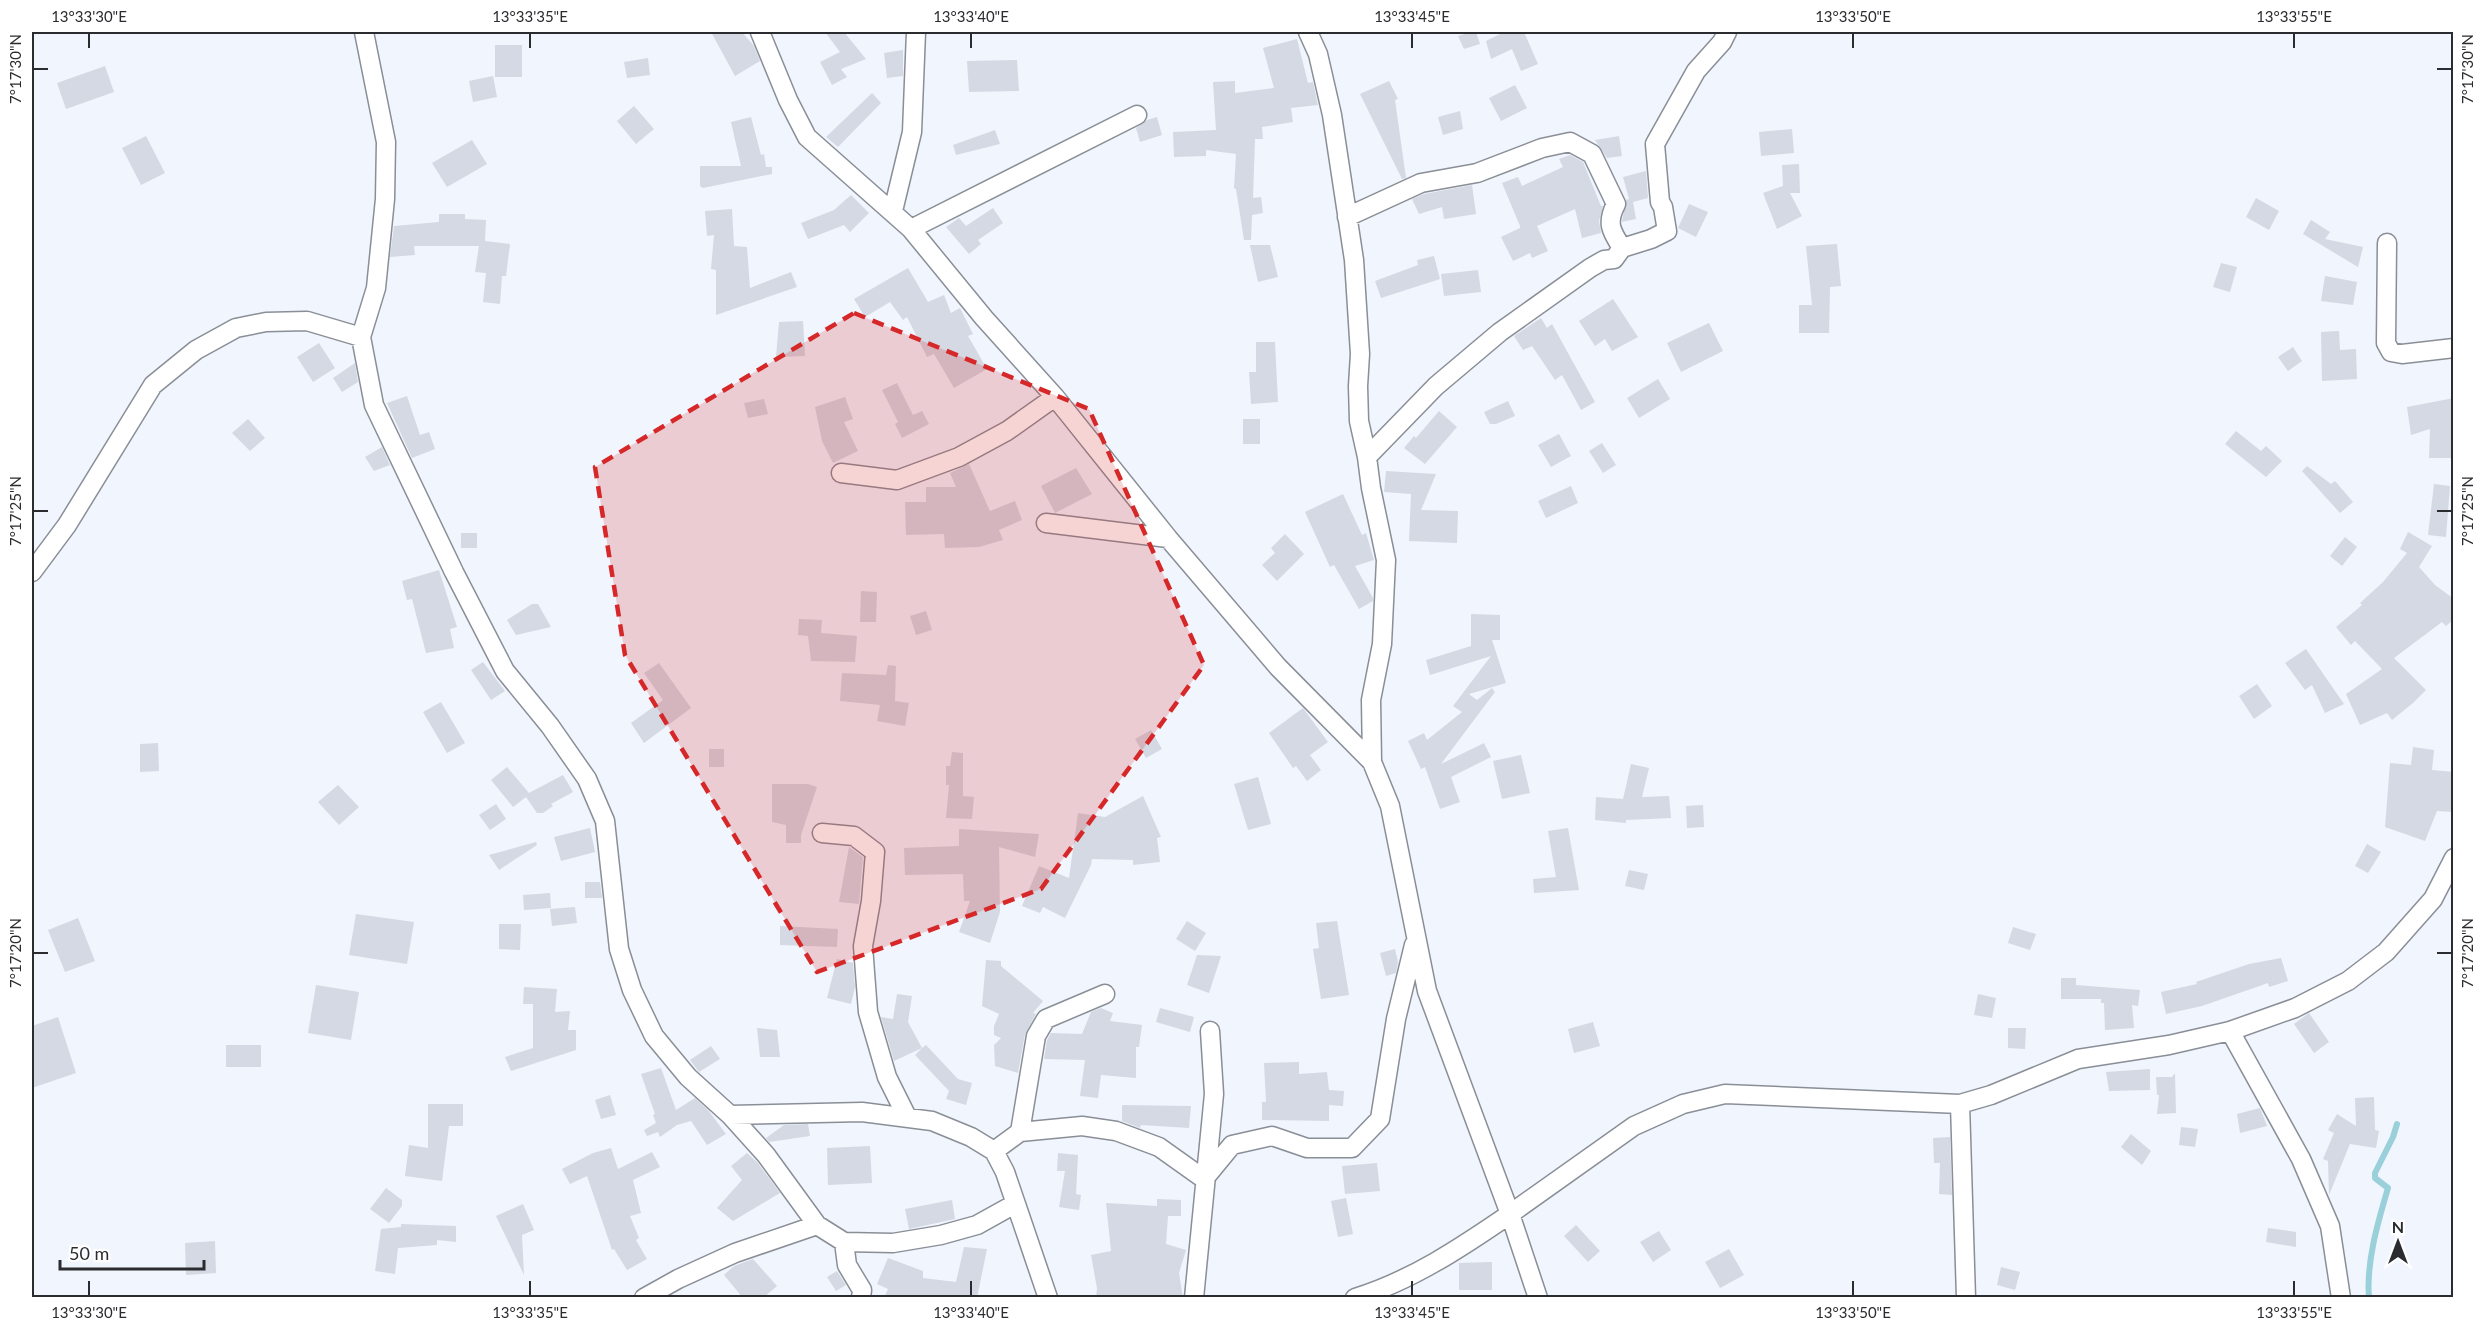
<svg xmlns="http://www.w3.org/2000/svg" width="2485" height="1329" font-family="Lato,sans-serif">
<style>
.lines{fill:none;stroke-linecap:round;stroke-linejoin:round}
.stream{stroke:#99d0da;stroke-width:6}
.building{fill:#d4d9e3}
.minor-casing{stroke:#898e97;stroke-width:21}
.minor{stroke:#fff;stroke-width:18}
.marked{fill:#d62828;fill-opacity:0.2;stroke:#d62828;stroke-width:4.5;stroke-dasharray:12 8;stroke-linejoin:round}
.ticks{fill:none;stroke:#2a2c2f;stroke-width:2}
.neatline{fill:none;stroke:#2a2c2f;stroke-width:2}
.ticks-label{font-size:15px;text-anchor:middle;fill:#2a2c2f}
</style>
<rect width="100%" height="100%" fill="#f1f5fd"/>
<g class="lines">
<!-- stream -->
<path class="stream" d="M2369,1298C2366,1262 2378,1222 2388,1188L2375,1178V1173L2393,1137L2397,1124"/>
</g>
<!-- building -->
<path class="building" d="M711,32H742L754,46L760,61L735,76Z
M825,32H844L866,59L841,69L847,77L832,85L820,62L840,52Z
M1471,32H1476L1480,44L1464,49L1458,36Z
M1504,32H1524L1538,64L1521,71L1512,49L1491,59L1486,41Z
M1297,39L1308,83L1313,82L1318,105L1291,108L1293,122L1262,127L1263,139H1255L1253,198L1261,197L1263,213L1252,215L1251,240H1244L1236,189L1234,188L1236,154L1206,150V156L1174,157L1173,132L1216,130L1213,82L1235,81V93L1274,88L1263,48Z
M495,45H522V77H495Z
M903,50V76L887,78L884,53Z
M648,58L650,75L627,78L624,62Z
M1017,60L1019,91L969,92L967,61Z
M105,66L114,92L66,109L57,83Z
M493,76L497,97L473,102L469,81Z
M1389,81L1398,99L1395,100L1406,178L1402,179L1360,94Z
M1515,85L1527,108L1501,121L1489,98Z
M872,93L881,103L838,147L826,137Z
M634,106L654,129L636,144L617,121Z
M1460,111L1463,129L1443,135L1438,117Z
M751,117L761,155L764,154L766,167H772V174L703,188L700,186V166H741L731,122Z
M1157,117L1162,135L1140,142L1136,128L1147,120Z
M1792,129L1794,153L1761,156L1759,132Z
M995,130L1000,144L956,155L953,145Z
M146,136L165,173L141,185L122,148Z
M1619,136L1622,156L1607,158L1595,140Z
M472,140L487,164L447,187L432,163Z
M1570,155L1583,162L1601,206H1603L1599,221L1601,233L1582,238L1575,209L1537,226L1548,251L1532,258L1530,253L1513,261L1501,237L1520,228V226L1502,183L1518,177L1522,186L1563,167L1559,159Z
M1799,164L1800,193H1790L1802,216L1777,229L1763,193L1783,186L1782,165Z
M1646,171L1648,198L1633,202L1636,219L1622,222L1626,200L1629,199L1623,177Z
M1472,185L1476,214L1444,219L1442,207L1419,214L1412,199L1424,194Z
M851,195L869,213L850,232L844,225L808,239L801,223L834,210Z
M2256,198L2279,211L2269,230L2246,217Z
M1689,204L1708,212L1696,237L1678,228Z
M993,208L1003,223L978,240L981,244L969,254L946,227L959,218L966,226Z
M732,209L734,246L747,247L750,288L791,272L797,287L716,315V270L711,269L714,235L707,236L705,211Z
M439,214H465V219L486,220L485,241L510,244L506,276H502L500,304L483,302L486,273L475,272L479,246H414L415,255L390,257L394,226L439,222Z
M2311,220L2330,232L2325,239L2363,247L2358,267L2303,234Z
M1837,244L1841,286L1830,287L1829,333H1799V305H1812L1806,246Z
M1250,245H1270L1278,277L1258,282Z
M1434,256L1440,279L1381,298L1375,281L1418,265L1417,260Z
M2221,263L2237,267L2230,292L2213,287Z
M908,268L928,302L944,295L951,313L960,308L973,334L968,336L987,369L954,388L934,354L927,357L907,317L903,320L890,302L865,317L854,299Z
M1478,270L1481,292L1444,296L1441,274Z
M2325,276L2357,282L2353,305L2321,301Z
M1613,299L1638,337L1612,351L1605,339L1595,346L1579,321Z
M1541,318L1547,328L1552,324L1595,402L1581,410L1562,375L1555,380L1532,346L1523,350L1514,336Z
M803,321L805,356L776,357L779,322Z
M1709,323L1723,351L1681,372L1667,343Z
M2339,331L2340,350L2356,349L2357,379L2322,381L2321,332Z
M1256,342H1275L1278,402L1251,404L1249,372H1256Z
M319,343L335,368L313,382L297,357Z
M2293,347L2302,361L2288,371L2278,357Z
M355,363L358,382L342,392L333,378Z
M1658,379L1670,399L1639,418L1627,398Z
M897,383L913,415L922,411L929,424L902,438L895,424L898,422L882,390Z
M407,396L420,435L429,432L435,449L412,458L387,403Z
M845,397L853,419L844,422L858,451L833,463L822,441L815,407Z
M2454,398V458H2429L2430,429L2411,435L2407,407Z
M764,399L768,414L748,418L744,403Z
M1508,401L1515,416L1496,424H1490L1484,412Z
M1439,411L1457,427L1425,464L1404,448L1414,436L1416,438Z
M248,419L265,438L250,451L232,433Z
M1243,419H1260V444H1243Z
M2236,431L2261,451L2266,446L2282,461L2266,477L2225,444Z
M1559,434L1571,456L1551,467L1538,445Z
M1602,443L1616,465L1603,473L1589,451Z
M382,447L390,465L374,471L365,457Z
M969,464L990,511L1015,501L1022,520L999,530L1003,540L979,547L945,548L944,534L906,535L905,502H926V487H956L950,473Z
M2307,466L2331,484L2335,481L2353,502L2340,513L2302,471Z
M1076,468L1092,494L1055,513L1041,486Z
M1386,471L1436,474L1421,510L1458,511L1457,543L1409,541L1411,494L1384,492Z
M2434,484L2450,486L2446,537L2428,535Z
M1571,486L1578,503L1546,518L1538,501Z
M1343,494L1362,535L1366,533L1374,560L1355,566L1373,598V601L1359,609L1334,565L1330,567L1305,512Z
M2408,532L2432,546L2419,567L2435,585L2454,599V619L2446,626L2442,622L2394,658L2426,690L2413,703L2392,720L2387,713L2360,725L2346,694L2382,669L2355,641L2351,645L2336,627L2362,605L2360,603L2383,582L2407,553L2400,549Z
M461,533H477V548H461Z
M1285,534L1304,554L1277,581L1262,565L1275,553L1271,548Z
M2345,537L2357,547L2342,566L2330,556Z
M439,570L457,627L450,629L454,648L426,653L412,599L407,600L402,581Z
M861,591L877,592L876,622H860Z
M532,604H538L551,627L516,635L507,620Z
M926,611L932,630L916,635L910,616Z
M1471,614L1500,615V640H1492L1506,683L1469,694L1477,700L1492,688L1495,692L1441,764L1484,743L1491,757L1451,777L1460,802L1440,809L1425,767L1421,769L1408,741L1424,733L1427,740L1462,712L1453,706L1491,656L1430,675L1426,660L1471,646Z
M799,619L822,620L821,633L857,636L855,662L811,661L808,636L798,635Z
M2306,649L2344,704L2325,713L2312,685L2305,690L2285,663Z
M483,662L505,691L491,700L471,670Z
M659,663L691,708L644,743L631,723L663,700L644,673Z
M888,665L896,666L895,701L909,703L905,726L877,721L880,705L840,701L842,673L886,675Z
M2257,684L2272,706L2254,719L2239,696Z
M441,702L465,743L447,753L423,712Z
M1303,708L1328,742L1310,755L1321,770L1307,781L1296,766L1293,768L1269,733Z
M1151,730L1162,749L1146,758L1135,739Z
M158,743L159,771L140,772V744Z
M2413,747L2434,750L2432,770L2454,772V812L2437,811L2425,841L2385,827L2390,763L2411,765Z
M709,749H724V767H709Z
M952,752L963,753V796L974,797L972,819L946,818L949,785H946V766H950Z
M1521,755L1530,793L1502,799L1493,761Z
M1631,764L1649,768L1642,797L1669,796L1671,818L1626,820V823L1595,820L1596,797L1623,799Z
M507,767L529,793L563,775L573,792L551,804L553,806L543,813H537L526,797L513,807L491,780Z
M1258,777L1271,824L1248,830L1234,784Z
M772,784H808L817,787L801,835V843H786V825L772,822Z
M338,785L359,807L339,825L318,802Z
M1143,796L1161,837L1157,838L1160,862L1133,865V860L1092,859L1091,865L1065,918L1043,907L1040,913L1022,906L1039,866L1069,878L1078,813L1105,817Z
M496,804L506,819L490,830L479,815Z
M1703,805L1704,827L1687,828L1686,806Z
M590,828L595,852L561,861L554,837Z
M1568,828L1579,890L1534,893L1533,879L1556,877L1548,831Z
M959,829L1039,834L1035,857L999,847L1000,912L990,943L959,932L970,901H964L963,874L905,875L904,848L959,846Z
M536,842L537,845L499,870L489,855Z
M2367,844L2381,852L2368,873L2355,866Z
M849,847L863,857L859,904L839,902Z
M1629,870L1648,874L1644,890L1625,886Z
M585,882H600L602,898H585Z
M550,893L551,908L524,910L523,895Z
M575,907L577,923L552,926L550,909Z
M356,914L414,922L407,964L349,955Z
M78,918L95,961L65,972L48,930Z
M1187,921L1206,933L1195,951L1176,939Z
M1337,921L1349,995L1321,999L1313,949L1319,948L1316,923Z
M499,924H521L520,950L499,949Z
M780,926L838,929L837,947L780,945Z
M2013,927L2036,934L2030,950L2008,943Z
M1395,949L1398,962L1396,973L1386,976L1380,953Z
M1197,955L1221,956L1209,993L1187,985Z
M2281,958L2288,981L2269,987L2268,983L2202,1006L2166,1014L2161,992L2197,984L2196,982L2249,964Z
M837,959L853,963L855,987L851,1004L827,998Z
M986,960L1001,961V966L1043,1001L1033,1013L1036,1014L1025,1034L1018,1073L995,1066L994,1045L1001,1038L994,1035V1026L999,1014L982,1006Z
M2061,978H2076V985L2140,990L2138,1006L2132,1005L2134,1028L2105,1030L2104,1003H2101V999H2061Z
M316,985L359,992L351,1040L308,1033Z
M524,987L557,989L555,1012L570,1011L568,1030H576V1050L511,1071L505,1057L533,1048V1004H523Z
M897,994L912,996L908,1022L922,1048L926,1045L958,1079L972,1083L966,1105L946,1099L949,1091L915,1055L922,1048L894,1061L881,1017L893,1019Z
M1978,994L1996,998L1992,1018L1974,1015Z
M1101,1008L1113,1013L1110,1021L1142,1025L1139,1047H1136V1078L1101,1075L1098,1098L1080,1096L1085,1060L1044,1059L1047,1040L1051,1033L1082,1034L1091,1012Z
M1160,1008L1194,1017L1190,1032L1156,1022Z
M2309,1013L2329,1042L2314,1053L2294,1024Z
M58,1017L76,1073L32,1088V1026Z
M1593,1022L1600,1046L1574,1053L1568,1029Z
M757,1028L777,1030L780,1057H760Z
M2008,1028H2026L2025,1049L2008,1048Z
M226,1045H261V1067H226Z
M711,1046L720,1059L699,1072L690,1060Z
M1299,1062V1074L1327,1072L1329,1090L1344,1091L1343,1106L1329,1105V1121L1262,1120V1102H1266L1264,1063Z
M661,1068L676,1110L695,1098L708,1110L726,1134L707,1145L691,1121L677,1125L660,1137L658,1132L647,1136L644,1130L656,1123L653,1115L655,1114L641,1074Z
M2150,1069V1090L2109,1091L2106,1072Z
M2175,1073L2176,1113L2157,1114L2159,1095H2157L2156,1077H2172Z
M610,1095L616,1115L601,1119L595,1100Z
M2374,1097L2375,1130L2379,1131L2376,1148L2350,1144L2329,1195L2328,1161L2323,1159L2334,1133L2328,1130L2337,1114L2356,1126L2355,1098Z
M428,1104H463V1126H449L442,1181L405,1176L409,1145L428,1148Z
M1122,1105L1191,1106L1189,1128L1141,1125L1140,1128L1122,1121Z
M2260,1108L2267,1126L2240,1133L2237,1114Z
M808,1124L810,1136L769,1142L766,1138L784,1125Z
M2181,1127L2198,1129L2195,1147L2179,1145Z
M2131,1134L2151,1151L2142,1165L2121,1147Z
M1950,1137L1952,1195L1939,1194L1940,1163H1934L1933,1138Z
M870,1146L872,1183L828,1185L827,1148Z
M611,1148L618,1169L652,1152L660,1167L633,1180L641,1213L630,1216L639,1238L636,1240L647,1259L627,1270L614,1249L612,1250L587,1176L570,1184L562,1169L593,1153Z
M747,1153L757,1162L780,1193L733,1221L717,1208L742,1180L731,1166Z
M1058,1153L1078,1155L1076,1194L1081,1195L1079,1210L1059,1207L1065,1171H1057Z
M1377,1163L1380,1191L1345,1194L1342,1166Z
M386,1188L402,1200V1206L389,1223L370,1209Z
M1346,1198L1353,1234L1338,1237L1331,1201Z
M1157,1199L1181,1200V1216H1168L1166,1244L1186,1250L1179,1273L1183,1298H1096L1097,1288L1091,1255L1111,1251L1106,1203L1157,1206Z
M952,1200L955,1219L909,1229L905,1209Z
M523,1204L534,1230L522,1235L524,1275L496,1216Z
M401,1224L456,1226V1242L437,1240V1245L398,1248L395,1274L375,1271L381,1229L401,1227Z
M1576,1225L1600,1251L1588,1262L1564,1236Z
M2268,1228L2296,1232V1247L2266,1242Z
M1659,1231L1671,1250L1653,1262L1640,1242Z
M215,1241L216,1273L186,1275L185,1243Z
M964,1247L987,1249L977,1298H884L888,1289L877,1284L888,1258L923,1271V1278L956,1282Z
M1729,1249L1744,1275L1720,1288L1705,1262Z
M753,1259L777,1286L763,1298H743L724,1275L734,1266Z
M1492,1262V1290H1459V1263Z
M2001,1267L2020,1272L2015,1290L1997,1285Z
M837,1271L846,1285L836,1291L827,1277Z"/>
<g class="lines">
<defs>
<path id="minor" d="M760,32L788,100L807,137L911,229L984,318L1055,397L1168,538L1278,667L1372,762
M1308,32L1318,54L1332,115L1354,260L1360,354L1358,386L1359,421L1367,457L1371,488L1386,560L1382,644L1371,700L1372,762L1390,806L1427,991L1510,1214C1462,1247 1411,1281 1355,1298
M893,211L912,132L916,32
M1347,217L1421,183L1477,173L1542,148L1570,142L1592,154L1616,204C1606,223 1611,231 1622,248
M911,229L1137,115
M2387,243L2386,343L2391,352L2402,354L2454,348
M361,337L376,288L385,199L386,142L364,32
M1367,457L1436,386L1500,332L1590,268L1604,260L1614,259L1622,248L1651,239L1667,231L1663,207L1660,202L1655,144L1696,71L1722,42L1727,32
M841,473L897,480L959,457L1007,431L1055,397
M1046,523L1168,538
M32,572L67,525L153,385L196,350L236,328L266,322L307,321L361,337L374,405L454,572L505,671L550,726L587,779L605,821L619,949L632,990L654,1036L688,1077L730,1115L766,1155L817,1225L844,1242L893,1243L941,1235L977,1225L1015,1204
M822,833L854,836L875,852L871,901L863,946L868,1012L887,1077L907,1117
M2230,1031L2301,1159L2330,1226L2341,1298
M1960,1104L1966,1298
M730,1115L862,1112L932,1121L971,1137L994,1151L1005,1172L1048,1298
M1020,1132L1036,1036L1046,1019L1105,994
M994,1151L1020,1132L1082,1126L1116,1131L1159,1147L1204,1179
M1204,1179L1232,1145L1272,1136L1307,1148H1352L1380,1119L1396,1019L1414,945
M844,1242L847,1265L862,1290L861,1298
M644,1298L678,1279L735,1253L817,1225
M1194,1298L1214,1094L1210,1031
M1538,1298L1510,1214L1634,1126L1683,1104L1725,1094L1960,1104L1991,1095L2078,1059L2169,1045L2230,1031L2295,1008L2348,981L2386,952L2433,899L2454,858"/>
</defs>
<!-- minor casing -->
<use href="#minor" class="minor-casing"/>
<!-- minor -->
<use href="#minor" class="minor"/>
</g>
<!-- marked area -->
<path class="marked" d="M854,313L1089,409L1204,665L1041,889L817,972L625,655L595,467Z"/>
<!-- ticks -->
<path class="ticks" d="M89,33V48M530,33V48M971,33V48M1412,33V48M1853,33V48M2294,33V48M33,69H48M2437,69H2452M33,511H48M2437,511H2452M33,953H48M2437,953H2452M89,1281V1296M530,1281V1296M971,1281V1296M1412,1281V1296M1853,1281V1296M2294,1281V1296"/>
<!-- border -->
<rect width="2485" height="1329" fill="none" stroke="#ffffff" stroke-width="66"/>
<!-- north arrow -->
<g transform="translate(2398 1242)" stroke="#ffffff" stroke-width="4.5" paint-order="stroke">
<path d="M0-4.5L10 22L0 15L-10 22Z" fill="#2a2c2f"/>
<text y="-9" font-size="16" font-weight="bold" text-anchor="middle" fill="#2a2c2f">N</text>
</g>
<!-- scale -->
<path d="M60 1260v9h144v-9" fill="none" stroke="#2a2c2f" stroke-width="3"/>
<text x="69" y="1260" font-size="18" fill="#2a2c2f" stroke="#ffffff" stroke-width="4.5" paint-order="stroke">50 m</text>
<rect x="33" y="33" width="2419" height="1263" class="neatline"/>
<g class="ticks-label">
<text x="89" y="22">13°33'30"E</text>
<text x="530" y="22">13°33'35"E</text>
<text x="971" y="22">13°33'40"E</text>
<text x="1412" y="22">13°33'45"E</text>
<text x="1853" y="22">13°33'50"E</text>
<text x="2294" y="22">13°33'55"E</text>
<text transform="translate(16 69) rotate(-90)" y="5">7°17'30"N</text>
<text transform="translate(2468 69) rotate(-90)" y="5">7°17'30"N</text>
<text transform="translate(16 511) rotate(-90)" y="5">7°17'25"N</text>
<text transform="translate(2468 511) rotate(-90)" y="5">7°17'25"N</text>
<text transform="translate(16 953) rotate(-90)" y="5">7°17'20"N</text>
<text transform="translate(2468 953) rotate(-90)" y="5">7°17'20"N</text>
<text x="89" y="1318">13°33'30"E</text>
<text x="530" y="1318">13°33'35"E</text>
<text x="971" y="1318">13°33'40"E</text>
<text x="1412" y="1318">13°33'45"E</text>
<text x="1853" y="1318">13°33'50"E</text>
<text x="2294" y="1318">13°33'55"E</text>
</g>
</svg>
